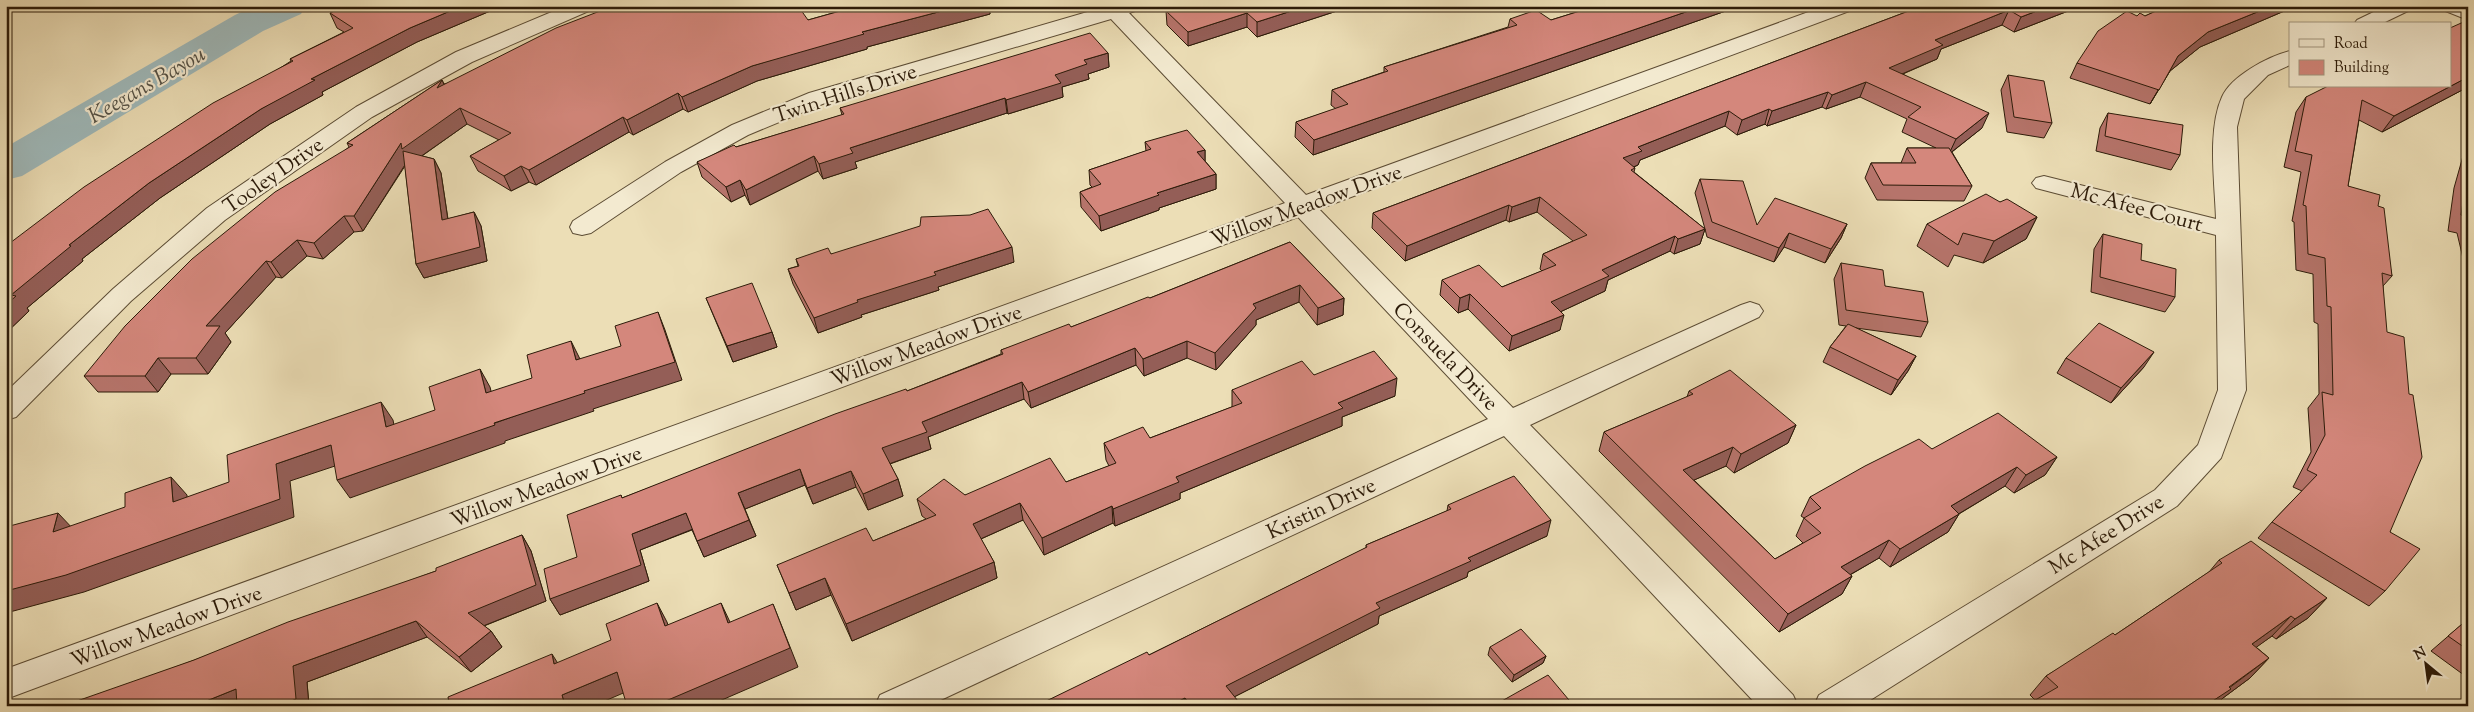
<svg xmlns="http://www.w3.org/2000/svg" width="2474" height="712" font-family="'Sorts Mill Goudy',serif">
<style>
.lines{fill:none;stroke-linecap:round;stroke-linejoin:round}
.river{fill:#9fb9ba;fill-rule:evenodd}
.minor-casing{stroke:#5c4c34;stroke-width:2}
.minor{fill:#f3ead0;fill-rule:evenodd}
.wall{fill:#b6746b;stroke:#2c1b09}
.shaded-wall{fill:#945e57;stroke:#2c1b09}
.building{fill:#d4877c;stroke:#2c1b09}
.labels{text-anchor:middle;stroke-width:4.5;stroke-linejoin:round;paint-order:stroke}
.street-label{font-size:21px;fill:#2c1b09;stroke:#f3ead0}
.water-label{font-size:22px;font-style:italic;fill:#545247;stroke:#f3ead0}
</style>
<rect width="100%" height="100%" fill="#ecdeb6"/>
<filter id="stains"><feTurbulence type="fractalNoise" baseFrequency=".004" numOctaves="4"/><feColorMatrix values="0 0 0 0 .2 0 0 0 0 .09 0 0 0 0 .02 0 0 0 .5 -.17"/></filter>
<radialGradient id="worn" r=".72"><stop offset=".6" stop-color="#630" stop-opacity="0"/><stop offset="1" stop-color="#630" stop-opacity=".3"/></radialGradient>
<g class="lines">
<!-- river -->
<path class="river" d="M254,6H306L301,14L263,31L22,176L6,180V147L235,15Z"/>
<defs>
<path id="minor" d="M566,6H594L591,10L472,62L372,117L225,220L131,301L16,417L6,420V392L113,289L207,208L356,107L456,52Z
M1100,6H1138L1135,11L1129,13L1306,195L1825,6H1855L1852,10L1319,209L1513,408L1741,305L1750,302L1759,305L1763,311L1759,317L1530,425L1793,695L1798,706H1758L1504,436L928,706H875L880,695L1488,419L1298,217L6,699V669L1285,203L1111,19L825,103L748,135L681,172L591,233L582,235L573,233L570,227L573,221L665,162L732,125L809,93L1101,8Z
M2386,6H2413L2410,10L2381,24H2354L2357,20Z
M2440,6H2468V20L2443,10Z
M2290,51V65L2268,75L2244,99L2237,127L2246,390L2221,458L2177,506L1861,706H1814L1819,695L2155,490L2198,445L2218,390L2216,235L2036,188L2032,183L2036,178L2044,176L2216,219C2215,184 2207,130 2222,97C2231,76 2269,56 2290,51Z"/>
</defs>
<!-- minor casing -->
<use href="#minor" class="minor-casing"/>
<!-- minor -->
<use href="#minor" class="minor"/>
</g>
<!-- wall -->
<path class="wall" d="M346,6H502L417,42L322,92L323,95L270,124L160,198L82,259L83,261L27,308L29,311L6,333V246L291,61L290,59L344,32L337,28L330,13Z
M846,6H989L990,14L867,47V49L757,81L688,112L683,109L633,135L629,132L536,185L529,182L511,191L478,171L470,156L499,140L467,124L422,156L434,159L441,173L448,219L474,212L481,226L487,261L424,278L416,264L405,166L363,231L354,232L323,259L307,256L282,278L276,277L225,333L231,342L208,374H171L158,392H98L84,376L349,147L347,143L442,80L444,84L808,20L847,9Z
M1182,6H1343V9L1257,37L1247,27L1188,46L1167,25L1166,11Z
M1596,6H1740L1313,155L1295,137L1296,122L1336,109L1331,105L1332,90L1384,72V67L1508,27L1510,19L1551,20Z
M1922,6H2081L2014,32L2002,25L1941,49L1937,59L1903,74L1982,128L1952,152L1972,186L1964,201L1877,200L1865,178L1871,163H1901L1907,148H1936L1902,132L1907,119L1860,97L1826,109L1822,107L1767,126L1765,124L1737,135L1725,126L1640,160L1638,165L1634,167L1635,168L1634,172L1705,229L1695,193L1700,179L1757,225L1847,224L1841,238L1825,263L1784,247L1774,262L1707,237L1705,229L1700,244L1674,254L1670,251L1608,280L1605,291L1560,312V330L1509,351L1468,309L1458,313L1440,295L1442,280L1502,287L1542,271L1540,269L1543,254L1573,241L1537,212L1509,222L1506,220L1405,261L1372,228L1373,213Z
M2167,6H2296L2200,47L2170,71L2150,104L2070,78L2077,63L2137,16H2145Z
M2468,20V87L2382,132L2359,120L2348,186L2378,206L2392,276L2383,286L2390,532L2385,591L2369,606L2258,538L2272,522L2302,491L2293,487L2311,452L2308,408L2319,394L2318,324L2314,322L2313,274L2296,270L2294,222L2292,221L2301,172L2284,167L2296,112L2306,97L2450,86Z
M1108,53L1109,67L1088,74L1089,79L1062,87L1063,97L1008,114L1007,113L855,162L857,168L823,179L818,171L750,205L745,195L731,202L702,177L697,162L736,147L842,115L840,108Z
M2008,75L2052,123L2044,138L2007,132L2001,90Z
M2108,113L2180,155L2171,170L2096,151L2100,128Z
M1145,142L1205,150V161L1216,174V189L1159,208V210L1101,231L1081,207L1080,192L1092,187L1090,185L1089,170L1146,151Z
M2468,145V286L2467,275L2457,233L2448,231L2454,188L2465,149Z
M2000,202L2037,217L2026,239L1983,263L1954,255L1948,267L1917,246L1927,224Z
M2103,234L2141,260L2175,297L2165,312L2091,292L2094,249Z
M1290,242L1344,298L1343,315L1317,325L1299,302L1256,320V325L1216,370L1187,358L1144,376L1136,365L1031,408L1024,399L928,437L931,449L890,464L898,479L903,496L868,510L856,487L813,504L805,485L745,509L756,536L704,557L692,530L640,550L649,581L560,615L550,599L577,557L621,495L622,498L907,391L1001,354V350L1071,327L1150,298Z
M831,254L1014,262L938,287L939,290L861,315L862,317L818,333L793,284L788,269L798,266L796,259Z
M1841,263L1885,286L1928,322L1921,337L1856,328L1916,356L1908,371L1891,395L1823,362L1830,347L1846,326L1839,325L1834,279Z
M706,298L772,332L777,347L733,362Z
M2066,358L2144,367L2111,403L2057,373Z
M1314,375L1395,396L1342,417V426L1180,493V499L1115,526L1113,523L1044,555L1023,520L981,539L994,562L997,578L852,641L831,595L796,610L777,565L873,541L926,519L922,516L917,499L965,495L1066,482L1109,466L1106,460L1104,443L1150,438L1232,407V390Z
M1689,391L1796,425L1788,443L1734,473L1726,466L1694,480L1775,559L1803,543L1796,536L1804,518L1801,516L1810,497L1932,449L2057,457L2045,475L2014,493L2005,486L1959,514L1948,532L1890,567L1879,558L1850,575L1852,576L1842,594L1779,632L1599,451L1604,432L1687,397Z
M1448,505L1547,536L1468,572L1467,577L1379,616L1378,624L1234,697L1242,706H1036L1149,655L1366,548V545L1447,511Z
M522,535L531,551L546,601L484,626L491,631L502,647L471,672L427,637L307,682L309,706H70L436,571Z
M2219,560L2327,598L2308,618L2276,639L2272,636L2256,647L2269,658L2250,678L2223,698L2215,706H2025L2035,700L2030,695L2046,676L2115,635L2209,572Z
M2468,619V678L2431,651Z
M1490,647L1546,656L1543,663L1512,682L1488,655Z"/>
<!-- shaded-wall -->
<path class="shaded-wall" d="M462,6H502L417,42L322,92L323,95L270,124L160,198L82,259L83,261L27,308L29,311L6,333V305L11,295L69,245L149,183L261,109L311,79L410,28Z
M961,6H989L990,14L867,47V49L757,81L688,112L682,97L752,66L862,32Z
M1307,6H1343V9L1257,37V22Z
M1703,6H1740L1313,155L1314,140Z
M2050,6H2081L2014,32L2021,17Z
M2272,6H2296L2200,47L2170,71L2150,104L2178,56L2208,32Z
M2009,10L2002,25L1941,49L1937,59L1883,82L1889,68L1935,40Z
M1247,13V27L1188,46V32Z
M1108,53L1109,67L1088,74L1089,79L1062,87L1063,97L1008,114L1006,100L1084,60Z
M2468,77V87L2382,132L2394,116Z
M442,80L449,95L437,88Z
M1866,82L1860,97L1826,109L1832,95Z
M1828,92L1822,107L1767,126L1772,111Z
M678,93L683,109L633,135L627,120Z
M1005,98L1007,113L855,162L857,168L823,179L819,164L850,148Z
M460,108L467,124L410,164L408,160L363,231L354,216L401,143Z
M1769,109L1765,124L1737,135L1742,120Z
M1729,111L1725,126L1640,160L1638,165L1619,173L1623,158L1638,147Z
M1989,113L1982,128L1949,154L1956,139Z
M623,117L629,132L536,185L529,170Z
M1205,150V164L1197,152Z
M814,156L818,171L750,205L746,190Z
M434,159L441,173L450,234L442,220Z
M521,166L529,182L511,191L504,176Z
M1216,174V189L1159,208V210L1101,231L1099,216L1157,193Z
M740,180L745,195L731,202L726,187Z
M1540,197L1537,212L1509,222L1512,207Z
M1509,205L1506,220L1405,261L1407,246Z
M474,212L481,226L487,261L424,278L416,264Z
M344,216L354,232L323,259L314,243Z
M2037,217L2026,239L1983,263L1994,241Z
M1847,224L1841,238L1825,263L1831,249Z
M1705,229L1700,244L1674,254L1678,239Z
M1789,233L1784,247L1774,262L1779,248Z
M1675,236L1670,251L1608,280L1605,291L1547,318L1551,302L1602,270Z
M297,240L307,256L282,278L271,262Z
M1012,247L1014,262L938,287L939,290L861,315L862,317L818,333L814,318L857,300L934,272Z
M266,261L276,277L225,333L231,342L208,374L196,358L206,326Z
M1300,285L1299,302L1256,320V325L1216,370L1215,353L1253,304Z
M1470,294L1468,309L1458,313L1460,298Z
M1344,298L1343,315L1317,325L1318,308Z
M658,312L665,330L682,380L593,409L594,411L505,441V443L350,498L337,480L584,391Z
M1564,315L1560,330L1509,351L1512,336Z
M772,332L777,347L733,362L727,346Z
M571,341L580,359L576,360Z
M1187,341V358L1144,376L1143,359Z
M1135,348L1136,365L1031,408L1028,392Z
M2154,352L2144,367L2111,403L2121,388Z
M1916,356L1908,371L1891,395L1898,380Z
M158,358L171,374L158,392L145,376Z
M480,369L490,387L496,411L486,393Z
M1397,378L1395,396L1342,417V426L1180,493V499L1115,526L1113,509L1176,477L1338,403Z
M1022,382L1024,399L928,437L931,449L886,465L882,448L922,422Z
M381,402L393,420L398,445L386,427Z
M1796,425L1788,443L1734,473L1741,454Z
M331,445L344,463L290,481L294,517L84,592L6,613V591L276,464Z
M1733,447L1726,466L1676,488L1683,470Z
M2057,457L2045,475L2014,493L2026,475Z
M2017,467L2005,486L1940,525L1951,506Z
M800,469L805,485L745,509L738,493Z
M851,471L856,487L813,504L807,488Z
M171,477L187,495L188,519L173,502Z
M898,479L903,496L868,510L863,494Z
M1020,503L1023,520L976,541L973,524Z
M1112,506L1113,523L1044,555L1042,538Z
M58,513L75,531L53,532Z
M686,513L693,529L640,550L649,581L560,615L550,599L632,534Z
M1959,514L1948,532L1890,567L1900,549Z
M749,520L756,536L704,557L697,541Z
M1551,520L1547,536L1468,572L1467,577L1379,616L1378,624L1226,701V686L1376,603L1468,558Z
M522,535L531,551L546,601L478,628L468,613Z
M1889,540L1879,558L1832,585L1841,567Z
M994,562L997,578L852,641L846,624Z
M1852,576L1842,594L1779,632L1788,614Z
M825,578L831,595L796,610L789,593Z
M2327,598L2308,618L2276,639L2295,619Z
M657,603L667,622L675,645L665,626Z
M721,603L730,622L737,642L728,623Z
M773,604L798,667L708,706H654Z
M2291,616L2272,636L2233,664L2252,644Z
M416,621L427,637L307,682L309,706H279L293,666Z
M491,631L502,647L471,672L459,657Z
M552,654L564,673L554,664Z
M1546,656L1543,663L1512,682L1514,675Z
M2269,658L2250,678L2223,698L2215,706H2205Z
M617,672L628,691L593,706H565L562,695Z
M236,689L247,706H194Z
M1185,698V706H1169Z"/>
<!-- building -->
<path class="building" d="M346,6H462L410,28L311,79L315,80L261,109L149,183L69,245L71,246L11,295L16,296L6,305V246L84,187L213,103L293,61L290,59L353,28L330,13Z
M613,6H798L808,20L851,8L850,6H961L862,32L864,34L752,66L682,97L678,93L627,120L623,117L529,170L521,166L504,176L470,156L511,133L460,108L402,149L401,143L354,216H344L314,243L297,240L271,262L266,261L206,326H220L196,358H158L145,376H84L125,326L192,259L275,192L353,145L347,143L442,80L437,88L556,28Z
M1182,6H1307L1257,22L1247,13L1188,32L1166,11Z
M1596,6H1703L1314,140L1296,122L1348,104L1332,90L1388,71L1384,67L1517,25L1510,19L1536,10L1551,20Z
M1922,6H2050L2021,17L2009,10L1935,40L1943,45L1889,68L1989,113L1956,139L1908,117L1921,107L1866,82L1832,95L1828,92L1772,111L1769,109L1742,120L1729,111L1638,147L1642,151L1623,158L1635,168L1631,170L1705,229L1678,239L1675,236L1602,270L1609,276L1551,302L1564,315L1512,336L1470,294L1460,298L1442,280L1479,265L1502,287L1556,265L1543,254L1587,235L1540,197L1512,207L1509,205L1407,246L1373,213Z
M2167,6H2272L2208,32L2178,56L2159,90L2077,63L2098,31L2127,11L2137,16L2140,13L2145,16Z
M2468,20V77L2394,116L2362,100L2348,186L2380,195L2378,206L2384,208L2392,276L2382,273L2387,332L2404,337L2409,394L2413,395L2422,457L2390,532L2420,549L2385,591L2272,522L2317,475L2307,470L2325,435L2322,392L2333,395L2331,307L2327,306L2325,258L2308,254L2306,206L2303,205L2312,155L2295,151L2306,97L2328,86H2450V28Z
M1090,33L1108,53L1084,60L1087,64L1055,75L1061,83L1006,100L1005,98L850,148L853,153L819,164L814,156L746,190L740,180L726,187L697,162L734,145L736,147L844,114L840,108Z
M2008,75L2044,81L2052,123L2014,117Z
M2108,113L2183,125L2180,155L2105,136Z
M1187,130L1205,150L1197,152L1216,174L1157,193L1159,195L1099,216L1080,192L1101,184L1089,170L1151,149L1145,142Z
M1907,148H1949L1972,186L1883,185L1871,163H1916Z
M403,151L434,159L442,220L474,212L480,247L416,264Z
M2468,169V217L2461,215Z
M1700,179L1743,181L1757,225L1775,198L1847,224L1831,249L1789,233L1779,248L1712,222Z
M1986,194L2000,202L2007,199L2037,217L1994,241L1963,233L1958,245L1927,224Z
M988,209L1012,247L934,272L936,275L857,300L858,302L814,318L788,269L799,266L796,259L828,248L831,254L920,226L921,217L970,215Z
M2103,234L2142,244L2141,260L2176,269L2175,297L2100,277Z
M1290,242L1344,298L1318,308L1300,285L1253,304L1256,308L1215,353L1187,341L1143,359L1135,348L1028,392L1022,382L922,422L927,432L882,448L898,479L863,494L851,471L807,488L800,469L738,493L749,520L697,541L686,513L632,534L641,565L550,599L544,569L577,557L567,515L621,495L622,498L835,414L906,389L907,391L1003,354L1001,350L1069,324L1071,327L1148,297L1150,298Z
M1841,263L1883,270L1885,286L1923,292L1928,322L1846,310Z
M752,283L772,332L727,346L706,298Z
M658,312L675,362L584,391L585,393L494,423L495,425L337,480L331,445L276,464L280,499L66,575L6,591V527L58,513L53,532L125,507V493L171,477L173,502L229,482L227,455L381,402L386,427L435,410L429,387L480,369L486,393L532,378L527,355L571,341L576,360L621,346L615,326Z
M2099,323L2154,352L2121,388L2066,358Z
M1848,324L1916,356L1898,380L1830,347Z
M1374,351L1397,378L1338,403L1343,408L1176,477L1179,482L1113,509L1112,506L1042,538L1020,503L973,524L994,562L846,624L825,578L789,593L777,565L866,528L873,541L936,515L917,499L944,479L965,495L1050,458L1066,482L1116,463L1104,443L1143,427L1150,438L1242,403L1232,390L1302,361L1314,375Z
M1730,370L1796,425L1741,454L1733,447L1683,470L1775,559L1821,533L1804,518L1821,508L1810,497L1865,466L1919,439L1932,449L1998,413L2057,457L2026,475L2017,467L1951,506L1959,514L1900,549L1889,540L1841,567L1852,576L1788,614L1604,432L1693,394L1689,391Z
M1514,476L1551,520L1468,558L1471,561L1376,603L1380,608L1226,686L1242,706H1191L1185,698L1169,706H1036L1147,652L1149,655L1367,547L1366,545L1451,509L1448,505Z
M522,535L536,585L468,613L491,631L459,657L416,621L293,666L296,699L279,706H237L236,689L194,706H70L77,703V701L194,660L288,622L436,571V568Z
M2251,541L2327,598L2295,619L2291,616L2252,644L2269,658L2229,687L2231,689L2205,706H2025L2058,687L2046,676L2113,633L2115,635L2222,563L2219,560Z
M657,603L665,626L721,603L728,623L773,604L790,648L654,706H627L617,672L562,695L565,706H440L449,703L448,697L552,654L554,664L611,640L606,624Z
M2468,619V650L2448,636Z
M1521,629L1546,656L1514,675L1490,647Z
M1548,675L1574,706H1493Z
M2468,700V706H2460Z"/>
<g class="labels">
<!-- street labels -->
<g class="street-label">
<text transform="translate(845 93) rotate(-18)" y="7">Twin Hills Drive</text>
<text transform="translate(273 175) rotate(-35)" y="7">Tooley Drive</text>
<text transform="translate(1306 205) rotate(-20)" y="7">Willow Meadow Drive</text>
<text transform="translate(2137 207) rotate(15)" y="7">Mc Afee Court</text>
<text transform="translate(926 345) rotate(-20)" y="7">Willow Meadow Drive</text>
<text transform="translate(1446 356) rotate(46)" y="7">Consuela Drive</text>
<text transform="translate(546 486) rotate(-20)" y="7">Willow Meadow Drive</text>
<text transform="translate(1321 508) rotate(-25)" y="7">Kristin Drive</text>
<text transform="translate(2106 534) rotate(-32)" y="7">Mc Afee Drive</text>
<text transform="translate(166 626) rotate(-20)" y="7">Willow Meadow Drive</text>
</g>
<!-- water labels -->
<g class="water-label">
<text transform="translate(146 84) rotate(-30)" y="8">Keegans Bayou</text>
</g>
</g>
<!-- margin -->
<rect width="2474" height="712" fill="none" stroke="#ecdeb6" stroke-width="25"/>
<rect x="8" y="8" width="2459" height="697" fill="none" stroke="#2c1b09" stroke-width="2.5"/>
<rect x="12" y="12" width="2449" height="687" fill="none" stroke="#2c1b09"/>
<!-- legend -->
<rect x="2289" y="22" width="162" height="65" fill="#f3ead0" stroke="#a39780"/>
<rect x="2299" y="39" width="25" height="8" fill="#f3ead0" stroke="#a39780"/>
<text x="2334" y="48" font-size="15" fill="#2c1b09">Road</text>
<rect x="2299" y="60" width="25" height="15" fill="#d4877c" stroke="#a39780"/>
<text x="2334" y="72" font-size="15" fill="#2c1b09">Building</text>
<!-- north arrow -->
<g transform="translate(2426 664) rotate(331)" stroke="#f3ead0" stroke-width="4" paint-order="stroke">
<path d="M0-4L9 19L0 12L-9 19Z" fill="#2c1b09"/>
<text y="-8" font-size="14" font-weight="bold" text-anchor="middle" fill="#2c1b09">N</text>
</g>
<rect width="100%" height="100%" filter="url(#stains)"/>
<rect width="100%" height="100%" fill="url(#worn)"/>
</svg>
